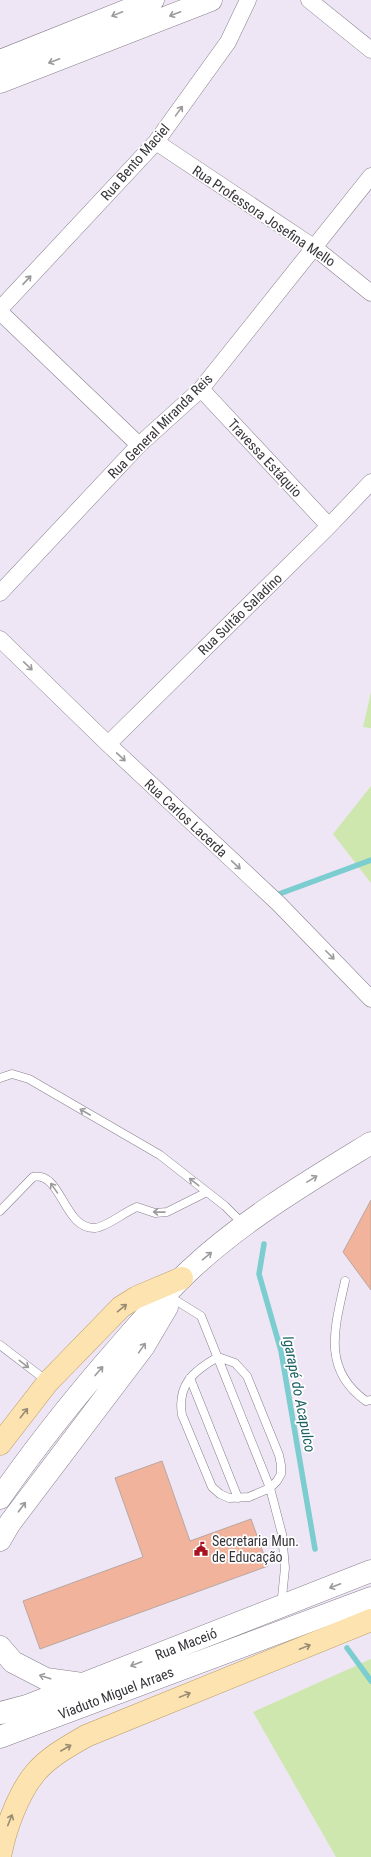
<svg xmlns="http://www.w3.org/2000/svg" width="371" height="1857" font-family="'Roboto Condensed',sans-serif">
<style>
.green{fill:#cee7af}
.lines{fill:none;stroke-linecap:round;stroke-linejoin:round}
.stream{stroke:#7ccdcf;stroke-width:5.5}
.building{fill:#f1b39b;stroke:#b8a7a1}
.lane-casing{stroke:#88808d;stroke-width:9}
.street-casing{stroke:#88808d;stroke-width:17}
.secondary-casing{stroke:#88808d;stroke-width:23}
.primary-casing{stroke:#b69a64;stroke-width:23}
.lane{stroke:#fff;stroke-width:8}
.street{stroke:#fff;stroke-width:16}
.secondary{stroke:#fff;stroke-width:22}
.primary{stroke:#fce3af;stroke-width:22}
.oneway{stroke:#9c9a9c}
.oneway2{stroke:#9a8c74}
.labels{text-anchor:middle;stroke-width:3.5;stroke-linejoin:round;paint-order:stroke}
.street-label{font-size:14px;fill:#38353a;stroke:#fff}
.poi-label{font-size:14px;fill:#38353a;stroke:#fff;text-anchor:start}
.water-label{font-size:15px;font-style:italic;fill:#1e6164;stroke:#fff}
</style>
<rect width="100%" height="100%" fill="#efe6f5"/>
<!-- green -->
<path class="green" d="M371,692V728L363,727Z
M371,786V883L333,834Z
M371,1659V1857H336L253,1712Z"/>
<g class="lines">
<!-- stream -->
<path class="stream" d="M279,894L371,860
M264,1244L259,1274L281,1351L315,1549
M347,1648L371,1681"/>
</g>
<!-- building -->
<path class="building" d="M371,1200V1290L343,1252Z
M162,1461L190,1541L251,1519L268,1566L40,1649L23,1601L143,1557L115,1478Z"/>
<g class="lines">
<defs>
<path id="lane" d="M0,1078L12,1074L29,1079L160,1155L225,1206L243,1224
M0,1211L33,1177C62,1171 63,1229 95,1228C107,1227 124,1212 137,1207L155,1213L167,1212L207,1192
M345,1281C335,1327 321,1369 366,1401L371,1400
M172,1298L201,1316L270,1488L282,1534L285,1568L282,1597L283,1604
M0,1345L47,1381
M218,1357L235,1363L247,1376L279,1455L281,1465V1474L277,1481L270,1488L249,1497L229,1498L220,1494L212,1487L182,1415C177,1385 193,1371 218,1357Z
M190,1378L238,1498"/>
<path id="street" d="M309,0L371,50
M156,142L315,248L371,293
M0,309L156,142L228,42L248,0
M0,312L139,445
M201,389L329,526
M0,593L139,445L201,389L371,176
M0,639L108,744L279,904L371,999
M108,744L329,526L371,482"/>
<path id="secondary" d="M0,61L153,0
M0,82L211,0
M0,1498C36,1446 76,1396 118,1348C141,1322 164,1294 190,1270C243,1220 309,1181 371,1143
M0,1540L10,1523L144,1346L167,1307
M0,1647L13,1662L46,1679L82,1684
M0,1713L27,1706L371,1571
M0,1737L371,1598"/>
<path id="primary" d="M0,1444L48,1382L121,1307L137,1297L182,1278
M0,1857C5,1830 18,1793 36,1772C50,1756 69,1746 86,1736L371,1620"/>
</defs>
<!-- lane casing -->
<use href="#lane" class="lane-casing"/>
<!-- street casing -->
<use href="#street" class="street-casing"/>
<!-- secondary casing -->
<use href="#secondary" class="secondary-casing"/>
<!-- primary casing -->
<use href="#primary" class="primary-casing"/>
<!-- lane -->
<use href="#lane" class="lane"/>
<!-- street -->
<use href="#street" class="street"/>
<!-- secondary -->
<use href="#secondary" class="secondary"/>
<!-- primary -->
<use href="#primary" class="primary"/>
</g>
<!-- one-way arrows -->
<defs><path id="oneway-shaft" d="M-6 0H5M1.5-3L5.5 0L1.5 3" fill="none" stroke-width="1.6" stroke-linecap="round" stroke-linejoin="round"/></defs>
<g class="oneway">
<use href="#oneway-shaft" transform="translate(117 14) rotate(158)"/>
<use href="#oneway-shaft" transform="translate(175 14) rotate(159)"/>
<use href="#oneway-shaft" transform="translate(54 61) rotate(159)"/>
<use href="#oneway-shaft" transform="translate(179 111) rotate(-54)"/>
<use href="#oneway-shaft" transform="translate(27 280) rotate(-47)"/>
<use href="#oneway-shaft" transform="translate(28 666) rotate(44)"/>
<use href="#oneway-shaft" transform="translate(121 757) rotate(43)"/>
<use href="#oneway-shaft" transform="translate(236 865) rotate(43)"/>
<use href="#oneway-shaft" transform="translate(330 955) rotate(45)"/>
<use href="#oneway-shaft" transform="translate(85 1112) rotate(-150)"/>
<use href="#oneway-shaft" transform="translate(312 1179) rotate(-31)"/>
<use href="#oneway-shaft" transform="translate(194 1182) rotate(-142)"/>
<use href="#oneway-shaft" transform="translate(54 1188) rotate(-125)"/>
<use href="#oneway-shaft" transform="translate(159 1212) rotate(-179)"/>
<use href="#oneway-shaft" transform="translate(207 1256) rotate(-39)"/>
<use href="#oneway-shaft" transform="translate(142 1348) rotate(-55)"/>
<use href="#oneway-shaft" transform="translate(24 1364) rotate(38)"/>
<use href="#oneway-shaft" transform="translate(99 1371) rotate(-49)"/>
<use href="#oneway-shaft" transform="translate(22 1507) rotate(-53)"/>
<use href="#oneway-shaft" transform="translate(335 1586) rotate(159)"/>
<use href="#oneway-shaft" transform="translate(136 1664) rotate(159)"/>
<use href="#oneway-shaft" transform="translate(45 1677) rotate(-162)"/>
</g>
<g class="oneway2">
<use href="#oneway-shaft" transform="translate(122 1308) rotate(-39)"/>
<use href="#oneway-shaft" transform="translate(24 1413) rotate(-52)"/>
<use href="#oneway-shaft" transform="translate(305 1647) rotate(-22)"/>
<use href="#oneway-shaft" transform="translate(185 1695) rotate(-22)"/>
<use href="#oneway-shaft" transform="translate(66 1748) rotate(-30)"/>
<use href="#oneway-shaft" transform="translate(10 1820) rotate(-68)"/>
</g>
<!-- icons -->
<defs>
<symbol id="civic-bare" viewBox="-9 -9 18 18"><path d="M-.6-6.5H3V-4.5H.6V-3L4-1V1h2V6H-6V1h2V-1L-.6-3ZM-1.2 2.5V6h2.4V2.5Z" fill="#a8121f" stroke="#fff" stroke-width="2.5" paint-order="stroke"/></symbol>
</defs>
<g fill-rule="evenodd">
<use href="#civic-bare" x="191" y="1539" width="20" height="20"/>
</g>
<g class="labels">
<!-- street labels -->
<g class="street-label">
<text transform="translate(135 162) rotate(-49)" y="5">Rua Bento Maciel</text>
<text transform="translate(264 216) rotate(34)" y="5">Rua Professora Josefina Mello</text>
<text transform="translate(160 426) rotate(-45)" y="5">Rua General Miranda Reis</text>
<text transform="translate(265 458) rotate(47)" y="5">Travessa Estáquio</text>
<text transform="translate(240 614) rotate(-44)" y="5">Rua Sultão Saladino</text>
<text transform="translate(186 818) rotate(43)" y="5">Rua Carlos Lacerda</text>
<text transform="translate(186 1644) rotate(-21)" y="5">Rua Maceió</text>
<text transform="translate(116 1693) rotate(-21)" y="5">Viaduto Miguel Arraes</text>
</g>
<!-- poi labels -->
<g class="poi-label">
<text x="212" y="1546">Secretaria Mun.<tspan x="212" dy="16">de Educação</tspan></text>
</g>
<!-- water labels -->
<g class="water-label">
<text transform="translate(299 1394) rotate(79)" y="5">Igarapé do Acapulco</text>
</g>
</g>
</svg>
